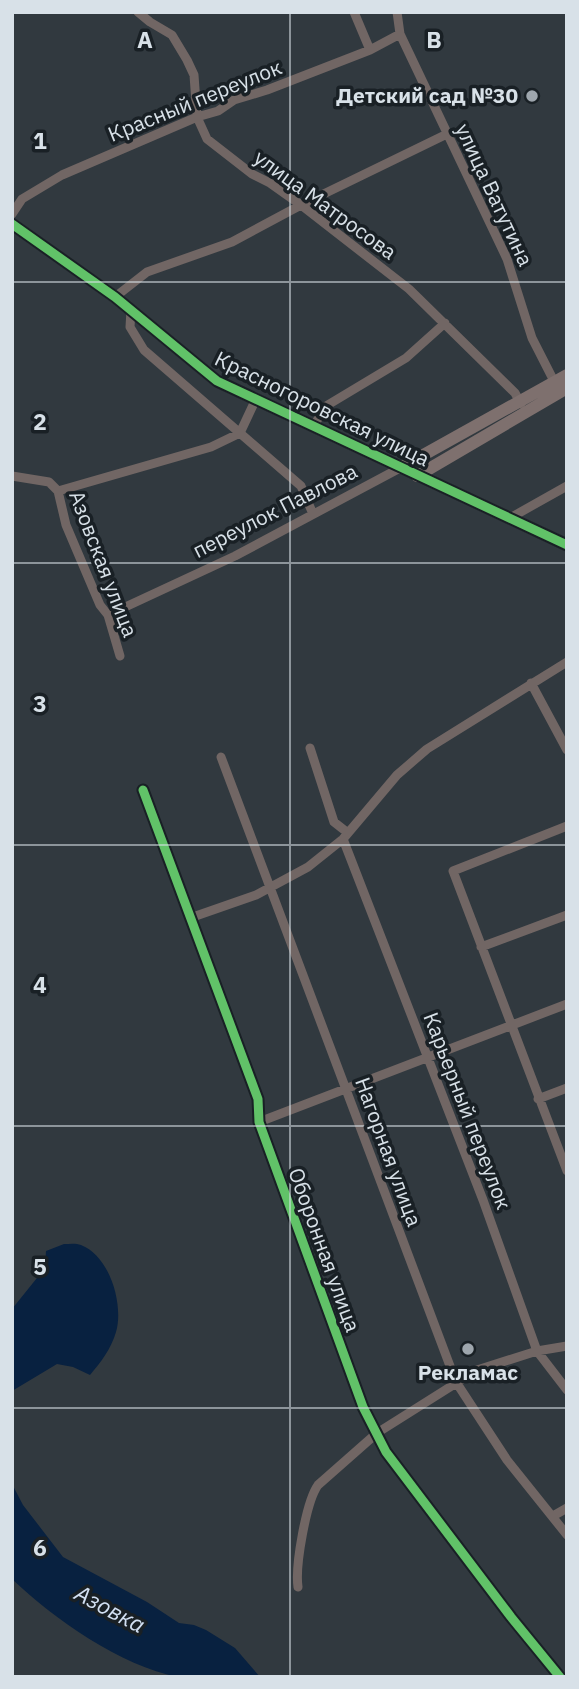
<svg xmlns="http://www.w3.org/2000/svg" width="579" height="1689" font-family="'IBM Plex Sans',sans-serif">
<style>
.water{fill:#082140}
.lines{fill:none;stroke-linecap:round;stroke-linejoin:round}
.street{stroke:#716664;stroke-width:9}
.secondary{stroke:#7e706e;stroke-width:12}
.cycleway-casing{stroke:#192025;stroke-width:13}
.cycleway{stroke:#61c268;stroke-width:9}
.grid{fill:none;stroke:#d8e1e8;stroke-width:2;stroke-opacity:0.55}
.poi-dot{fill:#9ea6ad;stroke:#192025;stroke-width:2.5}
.labels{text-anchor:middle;stroke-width:7;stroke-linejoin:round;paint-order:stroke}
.poi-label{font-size:21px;font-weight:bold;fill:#d8e1e8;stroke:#192025;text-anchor:end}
.street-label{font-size:21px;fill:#d8e1e8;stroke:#192025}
.water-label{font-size:23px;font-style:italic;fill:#d2e0f3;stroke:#192025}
.grid-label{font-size:23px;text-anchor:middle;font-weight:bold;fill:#d8e1e8;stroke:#192025;stroke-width:7;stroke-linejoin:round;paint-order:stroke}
</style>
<rect width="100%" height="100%" fill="#31393f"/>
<!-- water -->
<path class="water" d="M64,1244C69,1244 76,1243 81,1245C110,1256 124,1305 116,1332C111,1349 101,1362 90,1375L73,1367L57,1364L12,1391V1309L45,1268L46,1251Z
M12,1484L23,1505L63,1557L147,1602L179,1623L194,1625L206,1630L235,1648L260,1677C236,1677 201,1681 178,1677C121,1666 54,1619 12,1579Z"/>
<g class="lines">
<!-- street -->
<path class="street" d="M138,12L150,22L172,35L187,60L194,75L197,117L207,139L252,174L270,183L301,205L409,289L515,393L521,404
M354,12L370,50
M397,12L400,34L507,259L532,338L557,387
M12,214L22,199L62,175L197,117L218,111L234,100L267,90L370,50L400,34
M115,297L147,272L232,242L301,205L447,134
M131,310L130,327L144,350L301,486L313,514
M313,427L326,406L406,358L445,323
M12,476L49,482L58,491L66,525L100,605L108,615L120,656
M58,491L211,447L240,433L255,401
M510,518L567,486
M108,615L235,556L400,468
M531,683L567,750
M310,748L334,822L348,833
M221,757L456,1382L507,1460L567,1535
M143,790L258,1099L259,1122L363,1407L386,1452L511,1617L560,1677
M567,826L453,871L567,1171
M343,839L483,1200L537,1351L567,1390
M190,918L256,895L308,867L343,839L397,775L427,749L567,662
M481,947L567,915
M538,1099L567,1088
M259,1122L567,1004
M553,1516L567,1508
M298,1587C295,1566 306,1502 318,1485L377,1433L477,1370L537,1351L567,1346"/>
<!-- secondary -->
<path class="secondary" d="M12,224L115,297L217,381L567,545
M400,468L567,375
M417,476L567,388"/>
<defs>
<path id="cycleway" d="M12,224L115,297L217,381L567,545
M143,790L258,1099L259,1122L363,1407L386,1452L511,1617L560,1677"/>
</defs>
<!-- cycleway casing -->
<use href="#cycleway" class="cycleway-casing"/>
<!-- cycleway -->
<use href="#cycleway" class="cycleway"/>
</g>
<!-- grid -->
<path class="grid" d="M290,12V1677M12,282H567M12,563H567M12,845H567M12,1126H567M12,1408H567"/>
<!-- markers -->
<g class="poi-dot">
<circle cx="532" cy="96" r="7"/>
<circle cx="468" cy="1349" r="7"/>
</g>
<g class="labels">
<!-- poi labels -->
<g class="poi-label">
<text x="518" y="103">Детский сад №30</text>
<text x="468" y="1380" text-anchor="middle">Рекламас</text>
</g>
<!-- street labels -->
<g class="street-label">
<text transform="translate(195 101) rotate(-22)" y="7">Красный переулок</text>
<text transform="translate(494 195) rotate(65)" y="7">улица Ватутина</text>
<text transform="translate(325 205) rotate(36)" y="7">улица Матросова</text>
<text transform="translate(322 409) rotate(26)" y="7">Красногоровская улица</text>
<text transform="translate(275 511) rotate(-27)" y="7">переулок Павлова</text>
<text transform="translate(103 564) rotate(69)" y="7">Азовская улица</text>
<text transform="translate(467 1111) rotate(69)" y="7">Карьерный переулок</text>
<text transform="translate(388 1152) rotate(70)" y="7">Нагорная улица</text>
<text transform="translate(324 1250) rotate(70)" y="7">Оборонная улица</text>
</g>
<!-- water labels -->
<g class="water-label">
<text transform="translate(110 1609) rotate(28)" y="8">Азовка</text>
</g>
</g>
<g class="grid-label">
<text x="145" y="48">A</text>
<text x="434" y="48">B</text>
<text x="40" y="149">1</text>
<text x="40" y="430">2</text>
<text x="40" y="712">3</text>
<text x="40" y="993">4</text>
<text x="40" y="1275">5</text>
<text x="40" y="1556">6</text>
</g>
<!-- border -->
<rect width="579" height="1689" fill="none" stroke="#d8e1e8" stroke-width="28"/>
</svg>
